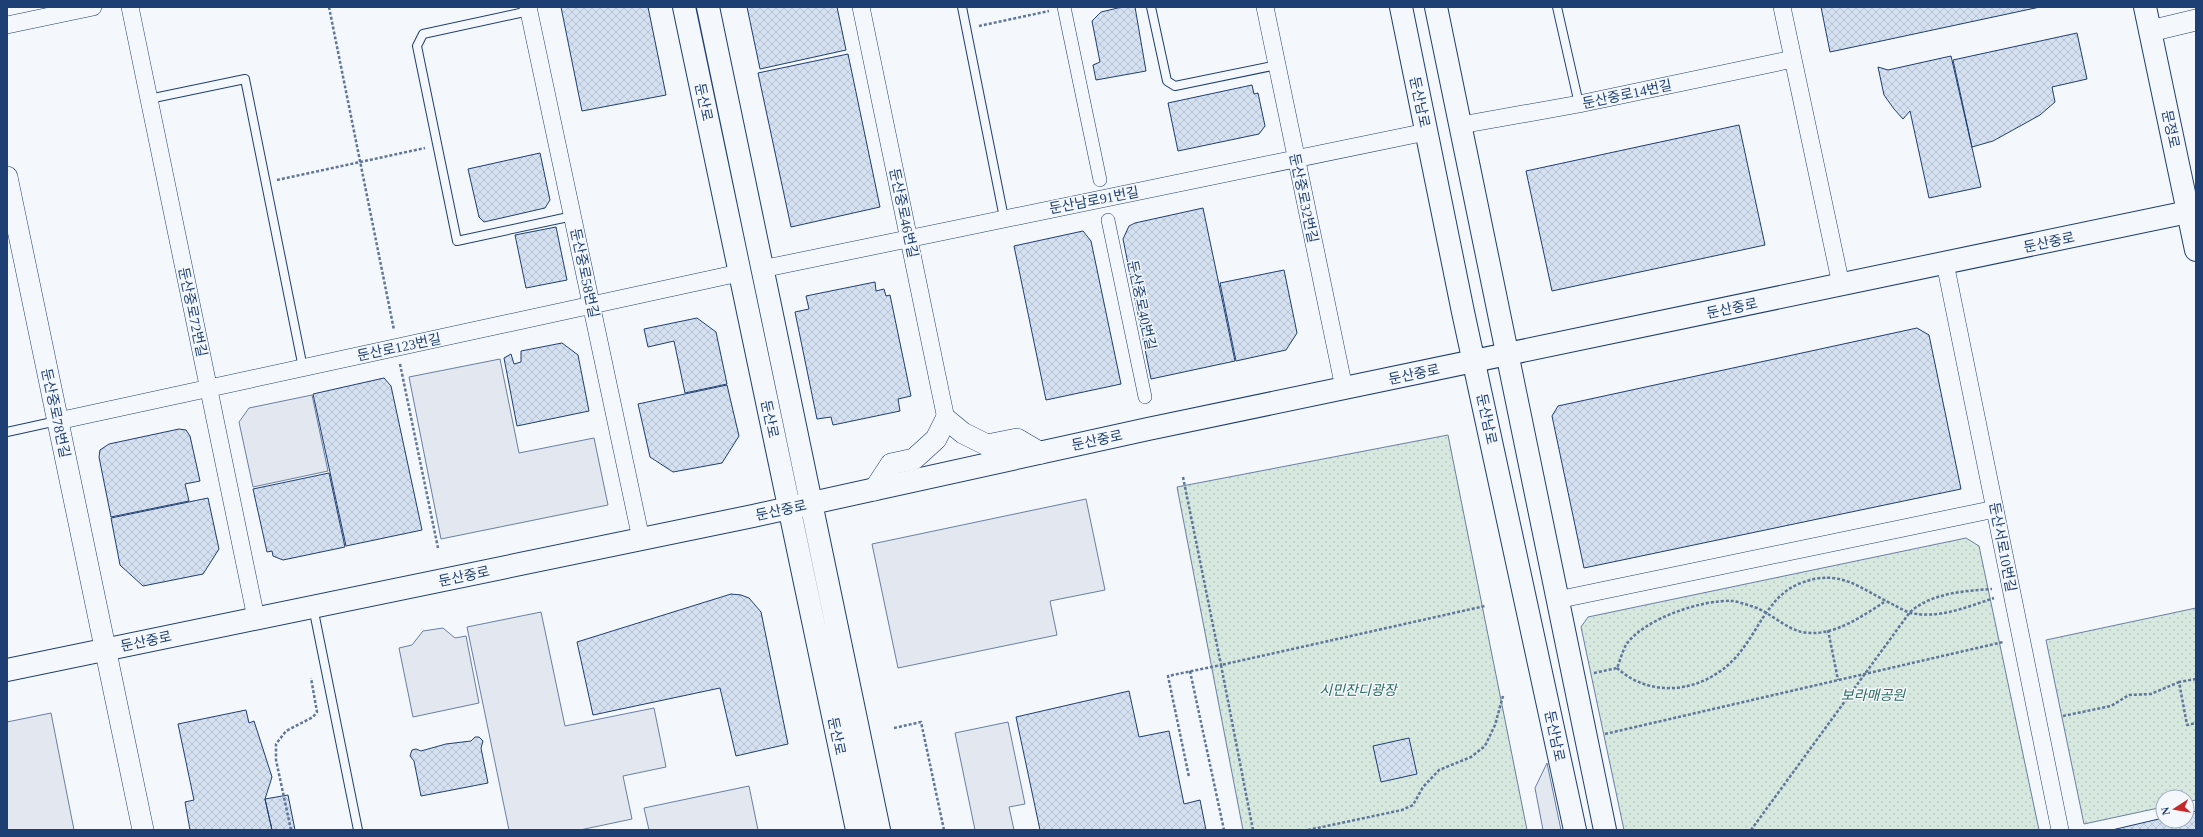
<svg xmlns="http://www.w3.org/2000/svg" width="2203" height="837" font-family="'Times New Roman','Noto Sans KR',serif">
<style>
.park{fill:url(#park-dots);stroke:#687fa3}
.parking{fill:#e3e8f0;stroke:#687fa3}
.building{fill:url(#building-cross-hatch);stroke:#1d3f73}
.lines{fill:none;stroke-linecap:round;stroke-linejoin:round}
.service-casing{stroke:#1d3f73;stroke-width:10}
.pedestrian-casing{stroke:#1d3f73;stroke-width:14}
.minor-casing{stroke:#1d3f73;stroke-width:18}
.tertiary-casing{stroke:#1d3f73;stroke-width:22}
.secondary-casing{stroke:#1d3f73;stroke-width:24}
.path{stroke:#5e769c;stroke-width:2.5;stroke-dasharray:3 2;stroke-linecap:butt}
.service{stroke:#f4f7fb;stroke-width:8}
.pedestrian{stroke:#f4f7fb;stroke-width:13}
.minor{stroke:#f4f7fb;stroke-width:17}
.tertiary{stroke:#f4f7fb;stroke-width:21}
.secondary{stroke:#f4f7fb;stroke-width:22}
.labels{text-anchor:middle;stroke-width:3;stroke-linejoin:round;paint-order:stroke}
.street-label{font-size:14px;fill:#1d3f73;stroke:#f4f7fb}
.park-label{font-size:14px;font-style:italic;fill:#2c6c60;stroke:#f4f7fb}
</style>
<defs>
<pattern id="park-dots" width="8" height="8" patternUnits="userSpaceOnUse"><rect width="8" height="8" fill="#d7e8df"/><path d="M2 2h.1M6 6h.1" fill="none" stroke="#b8c8c3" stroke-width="1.8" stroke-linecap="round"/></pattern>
<pattern id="building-cross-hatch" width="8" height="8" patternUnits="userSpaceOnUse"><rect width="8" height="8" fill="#d5e0f0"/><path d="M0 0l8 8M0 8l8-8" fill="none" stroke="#b6c1d1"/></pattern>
</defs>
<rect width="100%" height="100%" fill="#f4f7fb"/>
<!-- park -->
<path class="park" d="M1448,435L1527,830H1243L1177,487Z
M1966,538L1979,546L2039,830H1624L1581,627L1588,617Z
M2196,608V800L2187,802V797H2163V807L2084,824L2046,640Z"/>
<!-- parking -->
<path class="parking" d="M500,359L519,453L594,438L608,505L441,539L409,377Z
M312,395L328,471L253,487L239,422L249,408Z
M1086,499L1105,590L1050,601L1057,635L898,668L872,544Z
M541,612L565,726L654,708L666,767L623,776L632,819L580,830H509L467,627Z
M443,628L455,638L466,636L479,703L413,717L399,648L412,645L423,631Z
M51,713L74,830H7V722Z
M1008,722L1025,804L1009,807L1014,830H975L955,733Z
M1547,763L1561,830H1543L1535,788Z
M749,786L758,830H649L644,808Z"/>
<!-- building -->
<path class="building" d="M561,7H648L666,95L582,111Z
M747,7H837L846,50L760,69Z
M1122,7H1135L1146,71L1096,80L1093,65L1100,62L1092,21L1101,12Z
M1821,7H2040L1830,52Z
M2077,33L2087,79L2052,87L2055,102L2040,115L1993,141L1972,147L1953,60Z
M848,54L880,207L791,227L758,73Z
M1951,56L1981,187L1929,198L1910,111L1903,119L1894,109L1884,95L1878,67L1888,70Z
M1252,85L1254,94L1258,93L1265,126L1259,134L1178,151L1168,103Z
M1739,125L1765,245L1552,291L1526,171Z
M540,153L550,200L545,208L484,222L479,217L468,169Z
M1203,208L1235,361L1151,379L1123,239L1129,226L1135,223Z
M556,227L567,280L526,288L515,235Z
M1083,231L1091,241L1121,384L1046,400L1014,246Z
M1284,270L1297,333L1286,350L1236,361L1220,283Z
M875,282L876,291L884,289L886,296L890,295L911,396L898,399L900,411L833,425L831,417L817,419L795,312L809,309L806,296Z
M697,318L716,332L727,384L685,393L674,341L648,347L644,329Z
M1917,328L1929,335L1961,489L1584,568L1552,416L1558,406Z
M562,343L578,355L589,411L517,426L504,358L511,354L514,364L521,362V351Z
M384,378L391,386L422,530L346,546L313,394Z
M727,385L739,436L722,463L673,472L650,457L638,404Z
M179,429L186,430L190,436L200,481L185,484L189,501L111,517L99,457L100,450L109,444Z
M329,473L345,547L283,560L273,556L272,551L267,552L253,489Z
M208,498L219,549L203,574L143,586L120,565L111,518Z
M731,594L741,595L749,598L761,612L788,744L736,756L720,688L593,715L577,642Z
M1129,691L1139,737L1169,731L1184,804L1200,800L1206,830H1040L1016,717Z
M246,710L249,723L254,721L272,777L265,799L272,830H190L185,802L194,800L178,724Z
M475,737H479L483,741L481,748L488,783L421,796L414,761L410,756L412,750L416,749L421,751L446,744L471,741Z
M1409,738L1417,774L1381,782L1373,746Z
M288,795L295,830H272L265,799Z
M2196,811V830H2112L2163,818V821H2187V813Z"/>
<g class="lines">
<defs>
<path id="service" d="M962,7L1004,218
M1151,7L1167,81L1175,86L1277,65
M1557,7L1579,104
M529,11L423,34L417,46L457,241L573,216
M149,99L245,79L303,368
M7,432L57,421
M313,607L358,830"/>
<path id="pedestrian" d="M1064,7L1100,180
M1108,220L1145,397"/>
<path id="minor" d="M130,7L256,618
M528,7L641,539
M861,7L946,419
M1265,7L1344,388
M1782,7L1841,285
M7,25L93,7
M1461,125L1579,104L1793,59
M1945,263L2060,830
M762,269L1426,132
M58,421L739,273
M1557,600L1995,509"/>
<path id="tertiary" d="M2150,31L2196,20
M7,177L143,830
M874,490L891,464L914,459L936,439L946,419L963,433L987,445L1017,439L1041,453"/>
<path id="secondary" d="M684,7L857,830
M708,7L879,830
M1401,7L1463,312L1575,830
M1436,7L1605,830
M2145,7L2196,250
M7,670L753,516L1148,429L2188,212"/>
</defs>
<!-- service casing -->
<use href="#service" class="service-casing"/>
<!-- pedestrian casing -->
<use href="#pedestrian" class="pedestrian-casing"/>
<!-- minor casing -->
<use href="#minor" class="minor-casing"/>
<!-- tertiary casing -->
<use href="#tertiary" class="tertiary-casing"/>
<!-- secondary casing -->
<use href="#secondary" class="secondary-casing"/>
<!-- path -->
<path class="path" d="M329,7L394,330
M979,26L1049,11
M277,180L425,148
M400,364L438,548
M1183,477L1221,665L1168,676L1189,777
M1828,630L1838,680
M1617,668C1652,700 1705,692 1736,657C1758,633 1768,595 1801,583C1840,568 1859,588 1892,604C1898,607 1904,611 1911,613C1939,619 1967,607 1994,598
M1190,671L1224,830
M1594,673L1617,668C1620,661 1622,652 1626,645C1643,619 1703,599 1733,601C1739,602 1745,604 1751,606C1769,611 1784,628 1802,632C1833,638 1862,616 1886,601
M2196,679L2179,682L2187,725L2196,723
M2063,716L2111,706L2129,695L2151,694L2179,682
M894,728L921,722L944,830
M1605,734L2003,642
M291,830L276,760V744L286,731L313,717L317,712L311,678
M1253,830L1221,665L1485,606
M1308,830L1402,810L1413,805L1423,787L1439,770L1471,757L1485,746L1495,725L1503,696
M1751,830L1910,612C1932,593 1963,591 1992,589"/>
<!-- service -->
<use href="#service" class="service"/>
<!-- pedestrian -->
<use href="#pedestrian" class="pedestrian"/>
<!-- minor -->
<use href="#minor" class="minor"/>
<!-- tertiary -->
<use href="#tertiary" class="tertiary"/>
<!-- secondary -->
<use href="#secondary" class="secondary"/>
</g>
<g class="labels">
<!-- street labels -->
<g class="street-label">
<text transform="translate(1627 94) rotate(-12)" y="5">둔산중로14번길</text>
<text transform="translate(704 102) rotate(78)" y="5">둔산로</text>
<text transform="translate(1420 102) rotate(78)" y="5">둔산남로</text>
<text transform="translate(2171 129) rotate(78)" y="5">문정로</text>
<text transform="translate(1304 198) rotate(78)" y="5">둔산중로32번길</text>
<text transform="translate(1094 200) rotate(-11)" y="5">둔산남로91번길</text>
<text transform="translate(904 213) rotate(78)" y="5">둔산중로46번길</text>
<text transform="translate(2049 242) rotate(-12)" y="5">둔산중로</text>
<text transform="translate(585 273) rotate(78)" y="5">둔산중로58번길</text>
<text transform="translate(1142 305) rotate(78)" y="5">둔산중로40번길</text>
<text transform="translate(1732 308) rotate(-12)" y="5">둔산중로</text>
<text transform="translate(193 312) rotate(78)" y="5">둔산중로72번길</text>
<text transform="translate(399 347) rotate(-12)" y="5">둔산로123번길</text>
<text transform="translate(1414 374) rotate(-12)" y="5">둔산중로</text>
<text transform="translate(56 413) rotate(78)" y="5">둔산중로78번길</text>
<text transform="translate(770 419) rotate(78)" y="5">둔산로</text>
<text transform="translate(1487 419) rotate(78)" y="5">둔산남로</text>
<text transform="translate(1097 440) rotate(-12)" y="5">둔산중로</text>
<text transform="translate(781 510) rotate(-12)" y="5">둔산중로</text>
<text transform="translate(2003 547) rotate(79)" y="5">둔산서로10번길</text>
<text transform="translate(464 576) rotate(-12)" y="5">둔산중로</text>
<text transform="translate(146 641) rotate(-12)" y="5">둔산중로</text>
<text transform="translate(837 736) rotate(78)" y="5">둔산로</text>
<text transform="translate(1555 736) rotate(78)" y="5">둔산남로</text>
</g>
<!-- park labels -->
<g class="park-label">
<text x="1358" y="695">시민잔디광장</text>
<text x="1873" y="700">보라매공원</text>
</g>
</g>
<!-- border -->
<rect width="2203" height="837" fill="none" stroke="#1d3f73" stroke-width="16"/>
<!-- north arrow -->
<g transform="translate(2175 809) rotate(258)"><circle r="19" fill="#f4f7fb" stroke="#9eadc5"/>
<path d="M0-3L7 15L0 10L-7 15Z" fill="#c62828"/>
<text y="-6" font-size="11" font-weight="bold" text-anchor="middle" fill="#1d3f73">N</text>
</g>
</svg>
